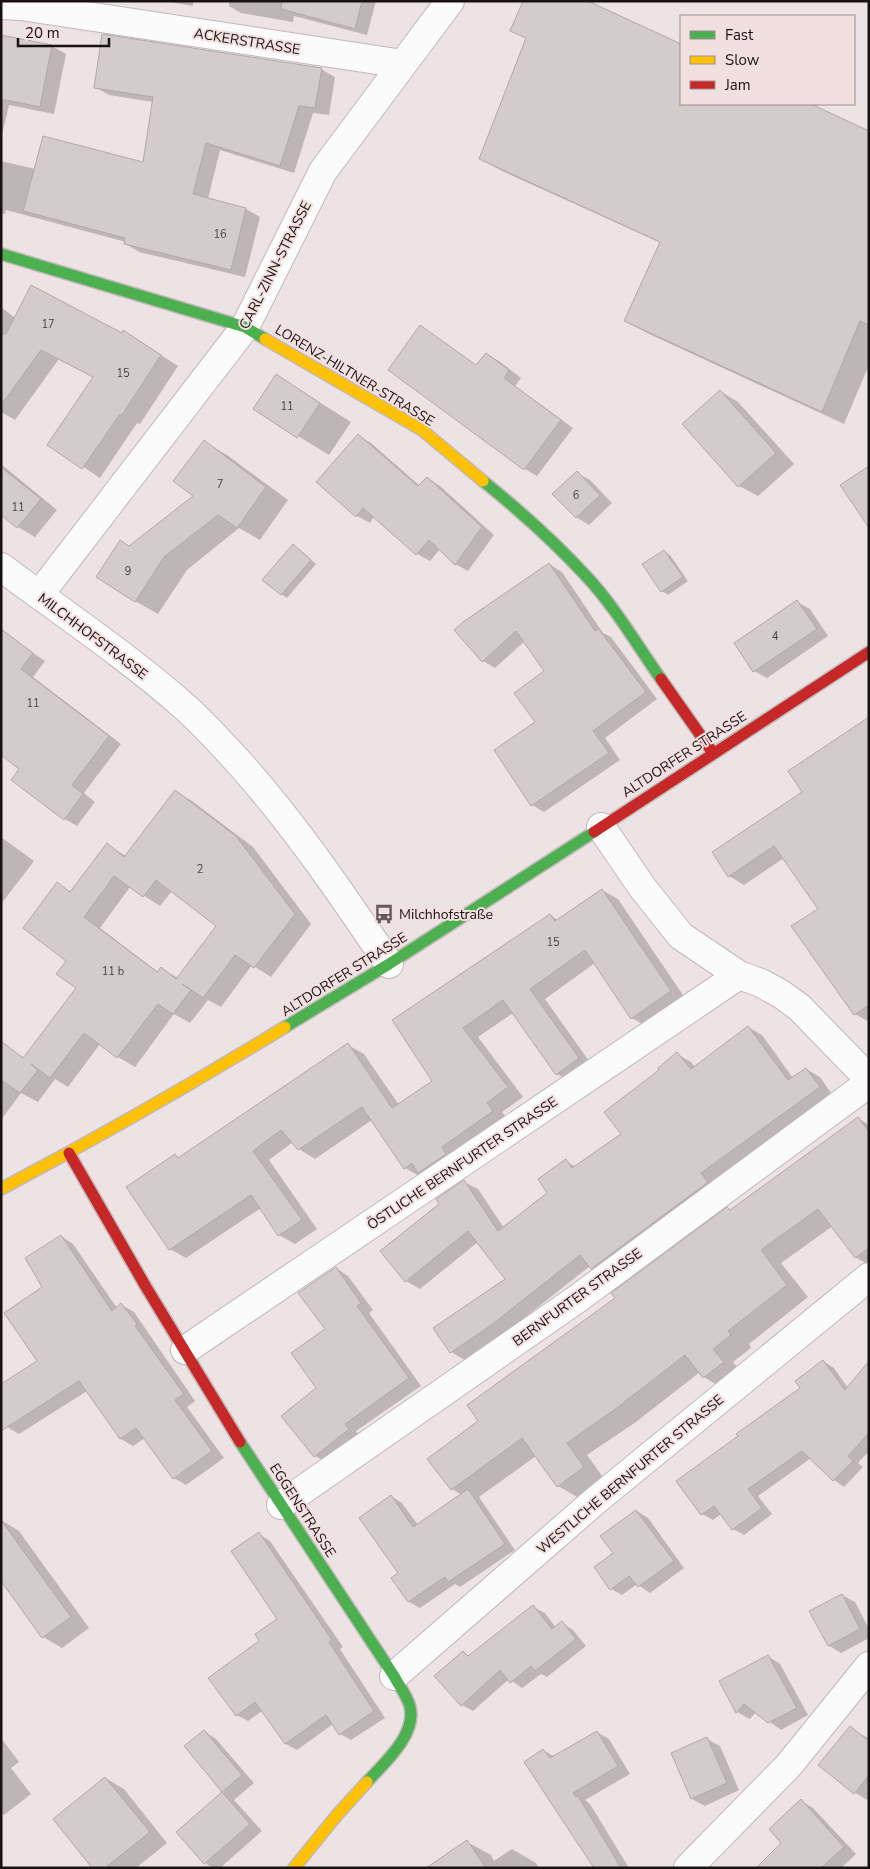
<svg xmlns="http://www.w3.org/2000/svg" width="870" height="1869" font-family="'Nunito Sans',sans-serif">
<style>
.shadow{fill:#0003;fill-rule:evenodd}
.building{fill:#d4cbcc;stroke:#b0a9a9;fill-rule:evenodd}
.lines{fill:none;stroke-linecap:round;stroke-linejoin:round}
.street-casing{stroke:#c1b9b9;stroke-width:30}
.fast-casing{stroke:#c1b9b9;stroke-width:14}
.slow-casing{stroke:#c1b9b9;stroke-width:14}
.jam-casing{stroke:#c1b9b9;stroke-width:14}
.street{stroke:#fcfbfb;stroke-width:28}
.fast{stroke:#4caf50;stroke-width:11}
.slow{stroke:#ffc107;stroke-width:11}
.jam{stroke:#c62828;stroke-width:11}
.labels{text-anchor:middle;stroke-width:4;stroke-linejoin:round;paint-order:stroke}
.number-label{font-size:11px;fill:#484142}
.street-label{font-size:14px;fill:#181212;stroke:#f2dfe0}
.poi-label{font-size:14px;fill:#181212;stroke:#f2dfe0;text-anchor:start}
</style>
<rect width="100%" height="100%" fill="#eee3e4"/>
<!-- shadow -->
<path class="shadow" d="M164,1H193V6Z
M229,1H376L367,35L294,16L293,22L241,13L229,6Z
M585,1L681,46V104H807L869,132V365L844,424L647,333L625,321L661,243L502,171L480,159L527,39L511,30Z
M1,36L52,46L66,54L54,114L9,105L1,139Z
M321,69L335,77L329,115L313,113L294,173L220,150L208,199L246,209L260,217L245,277L139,252L126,244V242L6,210L5,214L1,213V161L35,169L144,164L153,102L109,95L95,87Z
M1,307L15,318L122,334L141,342L178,366L140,424L137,423L100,478L49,444L94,377L59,359L15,420L1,412Z
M421,327L477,366L486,354L499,361L521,378L515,386L573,428L537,476L525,469L390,370Z
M276,375L351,422L329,455L254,409Z
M720,391L738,402L794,464L758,496L739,486Z
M358,436L371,443L420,486L427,478L440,486L494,535L468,571L455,564L440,549L430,561L417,554L374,516L370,523L357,516L318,482Z
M204,442L227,455L288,500L260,540L239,528L187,570L158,614L135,601L130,547L195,496Z
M1,464L57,510L35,537L18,527L1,513Z
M577,473L590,480L612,503L589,525L576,517Z
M299,549L316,564L287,598L281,594Z
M664,551L670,555L688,581L668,595L662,591Z
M549,564L562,572L603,633L611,637L657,699L605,738L620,760L544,812L532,805L537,722L546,672L525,641L495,668L483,661Z
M797,602L810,609L828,636L767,678L754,671Z
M1,631L45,661L33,677L121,744L84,793L95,802L77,826L65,819L21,769Z
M869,716V1022L855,1014L793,926L820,909L784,858L744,885L729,876L868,719L867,717Z
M175,791L192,801L253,847L311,924L271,977L252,965L221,1007L208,1000L190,1023L174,1014L135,1067L118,1057L100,1044L68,1087L55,1079L38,1102L21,1093L1,1120V1047L9,1049L25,1058L78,988L67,960L57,884L72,892L107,845L126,856ZM130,887L160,906L172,891L218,926L178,978L161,968L158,972L100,928Z
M1,837L34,861L1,904Z
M602,890L618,899L687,1001L648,1027L632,1018L595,963L545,999L594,1068L573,1083L557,1074L513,1013L478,1037L523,1097L502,1112L508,1120L421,1177L405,1168L372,1120L315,1159L299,1149L293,1142L269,1160L317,1229L295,1244L279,1235L261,1208L186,1258L170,1249L175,1155L180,1158L348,1045L364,1054L399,1105L434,1081L394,1021L550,915L558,920Z
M748,1027L762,1035L793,1078L806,1069L820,1077L833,1096L714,1181L721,1191L606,1276L590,1266L504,1334L465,1360L451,1352L507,1279L478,1242L420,1289L406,1281L440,1204L464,1182L478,1189L504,1228L549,1193L566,1161L576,1167L622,1134L661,1070L677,1054L691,1062L695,1067Z
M858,1118L869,1125V1265L855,1257L833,1226L781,1263L808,1297L749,1344L751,1348L733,1362L744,1375L725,1390L704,1377L700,1372L636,1422L587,1455L605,1480L579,1498L558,1486L536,1456L479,1497L515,1550L460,1587L455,1584L420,1608L409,1602L400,1574L391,1496L402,1503L418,1525L462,1495L452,1489L479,1421L616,1298L731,1211Z
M61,1236L73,1244L117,1308L122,1305L134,1312L195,1401L187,1407L224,1458L186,1485L174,1478L145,1438L133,1446L121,1439L87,1391L19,1434L7,1427L39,1361L44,1287Z
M336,1268L348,1276L373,1310L369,1313L421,1386L356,1431L361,1437L328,1463L315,1456L318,1388Z
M823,1361L834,1368L848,1388L869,1363V1451L858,1463L863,1467L844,1487L834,1480L811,1458L758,1496L772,1514L744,1535L733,1529L721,1514L713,1520L702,1514Z
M637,1511L648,1518L684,1568L650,1593L637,1584L622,1595L611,1589L615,1553Z
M1,1520L19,1531L89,1628L62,1648L43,1637Z
M259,1534L270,1541L343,1647L340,1649L385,1718L351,1740L340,1734L333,1724L297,1750L286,1744L262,1711L248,1721L237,1715L261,1641L278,1620Z
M842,1595L855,1602L869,1629V1638L841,1653L828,1645Z
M533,1607L545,1613L556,1628L562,1623L573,1630L586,1646L547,1677L541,1674L522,1688L509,1679L473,1711L462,1705L463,1652L470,1656Z
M768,1656L780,1664L808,1715L781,1730L756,1712L750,1719L737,1712Z
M851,1728L869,1739V1798L867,1800L854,1792Z
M204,1731L216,1739L254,1783L234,1800L262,1831L220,1868H213L205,1863L178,1832L224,1792L185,1747Z
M597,1732L609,1739L630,1774L585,1800L590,1804L629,1868H596L543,1750L555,1757Z
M1,1738L19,1762L11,1768L31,1794L4,1815L1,1813Z
M707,1739L720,1746L739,1790L705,1806L692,1799Z
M105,1778L124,1789L167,1843L136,1868H94Z
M801,1801L813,1808L856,1854L841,1868H757L783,1843Z
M467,1842L491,1855L494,1861L512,1849L536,1863L539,1868H428Z"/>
<!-- building -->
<path class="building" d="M282,1H362L355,29L281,9Z
M523,1H588L681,44V104H811L869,131V325L860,321L822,412L624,321L660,242L479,159L526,38L510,31Z
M102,34L322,68L315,108L299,106L280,166L206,143L193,194L246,208L231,270L124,244L125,238L23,211L43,136L143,162L153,97L94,88Z
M1,35L52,45L40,107L1,99Z
M31,285L122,333L123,330L161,355L122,415L120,414L82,469L47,445L93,377L41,350L1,405V334H6Z
M420,325L476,365L486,353L509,370L504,378L561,420L524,470L388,370Z
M276,374L320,403L297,438L253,409Z
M720,390L776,453L738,487L682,424Z
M358,434L418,486L427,477L482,527L455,565L429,540L416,555L363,508L356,517L316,482Z
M204,440L266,487L237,528L218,515L164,557L135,602L96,577L120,540L129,546L193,496L173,481Z
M869,466V528L840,485Z
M1,467L41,499L17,528L1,515Z
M577,471L600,495L576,518L552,494Z
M293,544L311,560L281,595L262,580Z
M664,550L683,577L661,592L642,564Z
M549,563L595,631L599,629L646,692L593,731L609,753L531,806L494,750L535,722L514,693L544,671L516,631L482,662L454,630L463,622Z
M797,600L817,629L753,672L734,643Z
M1,629L33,653L21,669L109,736L72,785L83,794L64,820L11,780L19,769L1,755Z
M869,717V1005L854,1015L791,926L818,909L774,846L728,877L712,852L802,792L788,771Z
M175,790L236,836L295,914L254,968L235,955L203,998L182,984L191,990L173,1014L158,1004L117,1058L84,1033L50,1078L31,1064L38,1070L20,1093L1,1080V1041L23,1058L76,988L56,974L66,961L23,928L57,882L70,892L107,843L124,857ZM114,876L143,897L156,880L216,926L176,979L161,967L157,972L84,917Z
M602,889L671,991L631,1019L585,950L530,989L579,1058L556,1075L503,1000L463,1028L508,1087L487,1103L493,1111L442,1147L446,1154L418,1173L412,1163L404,1169L362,1107L298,1150L281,1130L253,1151L302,1220L278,1236L251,1195L169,1250L126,1187L175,1154L178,1158L348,1043L392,1108L432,1081L392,1020L550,914L555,921Z
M748,1026L788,1080L806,1068L820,1087L701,1173L708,1182L591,1269L580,1255L490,1326L450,1353L433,1328L505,1279L468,1231L405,1282L380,1251L439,1204L436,1199L464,1180L498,1231L547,1193L538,1179L566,1159L572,1168L621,1134L604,1112L659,1070L658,1068L677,1052L691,1069Z
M858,1117L869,1132V1248L855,1258L818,1209L761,1250L787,1285L728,1331L731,1335L713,1349L724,1362L703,1378L685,1355L614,1410L567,1443L584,1467L557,1487L522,1438L451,1490L427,1459L478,1421L467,1405L615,1298L611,1293L727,1207L730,1210Z
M61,1235L112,1311L121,1303L137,1324L135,1326L184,1394L175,1400L212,1451L173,1479L136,1428L120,1439L79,1381L1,1431V1384L37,1361L4,1313L42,1287L25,1258Z
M336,1267L361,1303L357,1306L409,1378L345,1424L349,1429L314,1457L281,1416L316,1388L291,1353L325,1329L298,1293Z
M823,1360L845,1390L869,1361V1433L848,1456L853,1461L833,1481L802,1451L748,1489L762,1508L732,1530L714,1506L701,1515L676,1481L738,1436L736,1434L800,1388L795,1381Z
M468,1489L505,1544L448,1582L445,1577L408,1602L391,1578L398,1573L359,1518L391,1495L413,1527Z
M636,1510L674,1561L638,1587L629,1576L610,1590L594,1567L613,1553L600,1536Z
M1,1520L71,1617L42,1638L1,1581Z
M259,1532L332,1640L329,1642L374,1711L339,1735L326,1715L285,1744L255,1702L236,1716L208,1678L259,1641L255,1634L277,1619L231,1551Z
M842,1594L860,1629L828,1646L809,1611Z
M533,1605L552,1629L562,1621L576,1639L535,1671L531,1666L510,1683L500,1670L461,1706L434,1676L463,1651L468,1656Z
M768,1655L797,1708L768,1723L744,1704L736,1713L719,1681Z
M850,1726L869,1741V1775L854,1794L818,1765Z
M204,1730L242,1775L222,1792L184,1746Z
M597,1731L618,1766L573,1793L576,1797L578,1796L621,1868H594L524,1762L543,1749L550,1758Z
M707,1737L727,1783L691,1799L671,1753Z
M105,1777L150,1832L105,1868H92L53,1819Z
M222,1792L250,1824L204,1864L176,1832Z
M801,1799L844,1847L821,1868H756L781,1843L769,1829Z
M467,1840L486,1868H426Z"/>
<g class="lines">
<defs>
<path id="street" d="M1,5L21,6L403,64
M1,567C63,613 127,656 185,707C205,725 224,746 243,767C297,828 343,896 389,964
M39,595L245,327L323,171L450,1
M601,827L642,887L681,936L739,975L761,983L781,994L799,1007L869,1079
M185,1350L739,975
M281,1505L577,1299L869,1083
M394,1676L595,1501L869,1277
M688,1868L789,1765L869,1666"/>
<path id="fast" d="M1,254L245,327L265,339
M483,481C519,510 555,542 587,577C615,607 637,645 661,679
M285,1027L389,964L594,832
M240,1442L394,1676C399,1686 408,1697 410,1707C417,1735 383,1764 367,1782"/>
<path id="slow" d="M265,339L422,430L483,481
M1,1189C97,1138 192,1084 285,1027
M294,1868L337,1815L367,1782"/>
<path id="jam" d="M661,679L713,753
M594,832L869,652
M69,1153L146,1287L240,1442"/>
</defs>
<!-- street casing -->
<use href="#street" class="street-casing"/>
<!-- fast casing -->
<use href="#fast" class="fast-casing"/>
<!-- slow casing -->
<use href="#slow" class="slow-casing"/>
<!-- jam casing -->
<use href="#jam" class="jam-casing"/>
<!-- street -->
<use href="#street" class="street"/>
<!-- fast -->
<use href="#fast" class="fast"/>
<!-- slow -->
<use href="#slow" class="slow"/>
<!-- jam -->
<use href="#jam" class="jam"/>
</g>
<!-- icons -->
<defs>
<symbol id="bus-bare" viewBox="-9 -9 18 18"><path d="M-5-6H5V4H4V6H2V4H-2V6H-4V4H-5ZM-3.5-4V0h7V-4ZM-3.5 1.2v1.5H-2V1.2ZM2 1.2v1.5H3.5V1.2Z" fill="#635b5c" stroke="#f2dfe0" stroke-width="2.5" paint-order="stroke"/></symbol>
</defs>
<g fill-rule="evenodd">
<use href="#bus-bare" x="370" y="900" width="28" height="28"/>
</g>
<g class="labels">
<!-- number labels -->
<g class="number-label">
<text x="220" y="238">16</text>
<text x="48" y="328">17</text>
<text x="123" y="377">15</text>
<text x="287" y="410">11</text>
<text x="220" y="488">7</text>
<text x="576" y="499">6</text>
<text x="18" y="511">11</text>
<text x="128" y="575">9</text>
<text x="775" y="640">4</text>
<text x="33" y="707">11</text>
<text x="200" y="873">2</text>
<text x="553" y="946">15</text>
<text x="113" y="975">11 b</text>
</g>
<!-- street labels -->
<g class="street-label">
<text transform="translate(247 41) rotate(9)" y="5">ACKERSTRASSE</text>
<text transform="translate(275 265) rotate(-63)" y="5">CARL-ZINN-STRASSE</text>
<text transform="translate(355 375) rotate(31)" y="5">LORENZ-HILTNER-STRASSE</text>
<text transform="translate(93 636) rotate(37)" y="5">MILCHHOFSTRASSE</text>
<text transform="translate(684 754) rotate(-33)" y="5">ALTDORFER STRASSE</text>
<text transform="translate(344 974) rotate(-32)" y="5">ALTDORFER STRASSE</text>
<text transform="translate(462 1163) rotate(-34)" y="5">ÖSTLICHE BERNFURTER STRASSE</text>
<text transform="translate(577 1297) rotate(-36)" y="5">BERNFURTER STRASSE</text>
<text transform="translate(630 1474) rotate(-40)" y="5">WESTLICHE BERNFURTER STRASSE</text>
<text transform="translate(303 1510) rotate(57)" y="5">EGGENSTRASSE</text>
</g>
<!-- poi labels -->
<g class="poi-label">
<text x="399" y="919">Milchhofstraße</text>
</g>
</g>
<!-- border -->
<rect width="870" height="1869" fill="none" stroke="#181212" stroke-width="5"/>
<!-- legend -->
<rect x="680" y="15" width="175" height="90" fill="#f2dfe0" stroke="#9b8d8e"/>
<rect x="690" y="31" width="25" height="8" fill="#4caf50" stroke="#9b8d8e"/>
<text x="725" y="40" font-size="15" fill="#181212">Fast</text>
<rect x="690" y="56" width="25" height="8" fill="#ffc107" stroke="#9b8d8e"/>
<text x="725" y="65" font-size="15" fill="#181212">Slow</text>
<rect x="690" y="81" width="25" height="8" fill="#c62828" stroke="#9b8d8e"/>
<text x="725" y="90" font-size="15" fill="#181212">Jam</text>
<!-- scale -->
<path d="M18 38v8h91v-8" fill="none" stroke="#181212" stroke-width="2.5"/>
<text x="25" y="38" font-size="15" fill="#181212" stroke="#f2dfe0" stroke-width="4" paint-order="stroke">20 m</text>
</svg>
